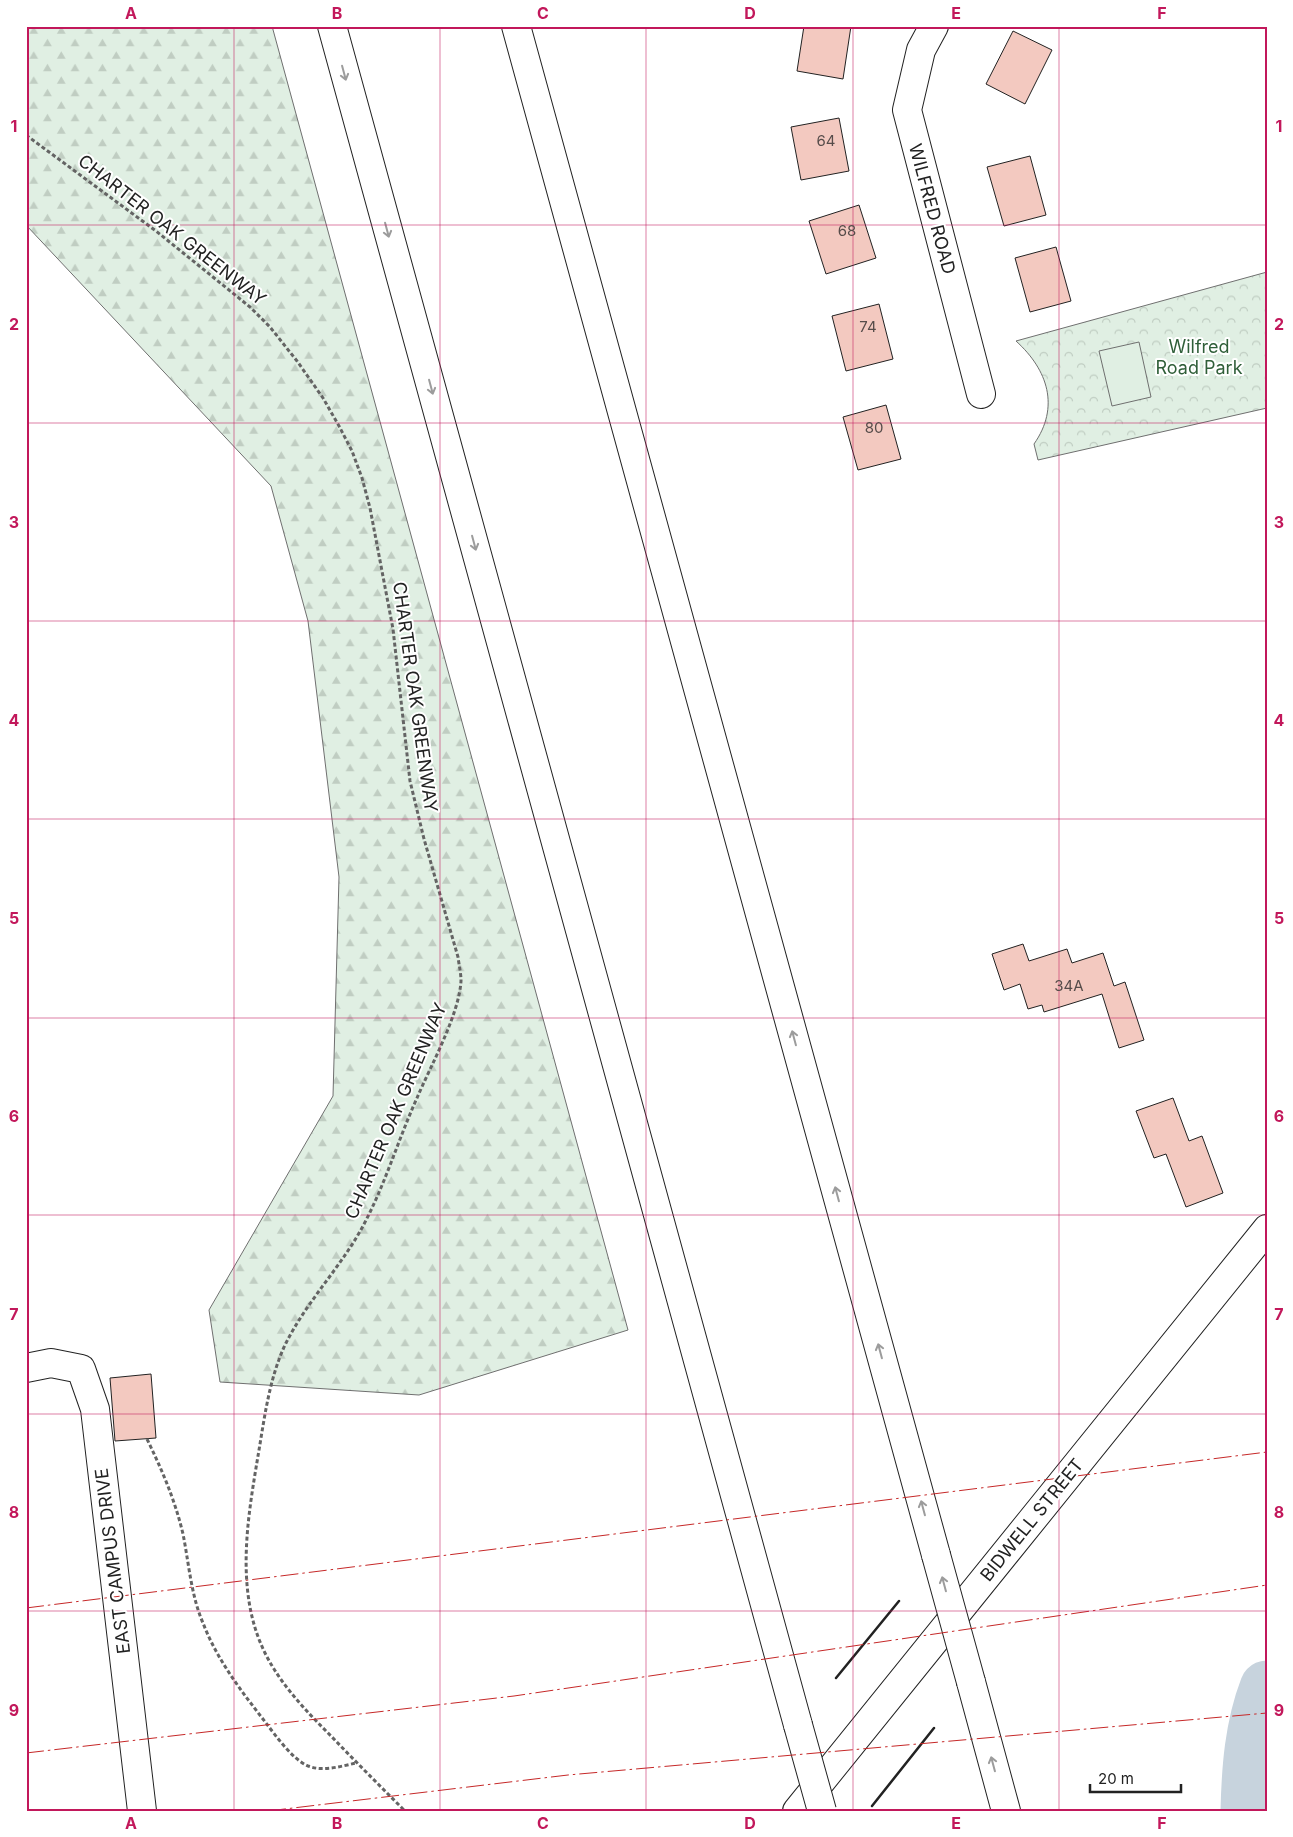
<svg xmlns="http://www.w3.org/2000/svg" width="1293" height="1837" font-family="Inter,sans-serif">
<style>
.forest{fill:url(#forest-firs);stroke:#6f6f6f}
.park{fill:url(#park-crowns);stroke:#6f6f6f}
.garden{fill:#e0efe3;stroke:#6f6f6f}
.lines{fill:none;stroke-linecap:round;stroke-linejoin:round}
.river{stroke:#c7d3dd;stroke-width:55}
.building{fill:#f3c9c0;stroke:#222}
.minor-casing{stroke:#222;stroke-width:30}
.motorway-casing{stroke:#222;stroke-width:30}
.path{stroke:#646464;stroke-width:3;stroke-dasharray:4 2.5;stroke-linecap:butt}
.minor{stroke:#fff;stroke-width:28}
.motorway{stroke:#fff;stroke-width:28}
.motorway-bridge-casing{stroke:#222;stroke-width:30;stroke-linecap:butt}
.motorway-bridge{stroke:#fff;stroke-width:28}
.wall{stroke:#222;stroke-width:2.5}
.power{stroke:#c62828;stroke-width:1;stroke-dasharray:18 4 2.5 4;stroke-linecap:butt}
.oneway{stroke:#9c9c9c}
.grid{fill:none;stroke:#c2185b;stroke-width:1;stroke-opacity:0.55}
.labels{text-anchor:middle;stroke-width:4;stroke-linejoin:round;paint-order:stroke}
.number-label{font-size:15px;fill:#564c4a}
.street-label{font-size:18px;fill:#222;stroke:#fff}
.park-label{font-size:18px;fill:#2f5e38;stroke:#fff}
.neatline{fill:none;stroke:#c2185b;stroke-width:2}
.grid-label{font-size:16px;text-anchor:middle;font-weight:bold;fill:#c2185b}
</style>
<defs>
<pattern id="forest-firs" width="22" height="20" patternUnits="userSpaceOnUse" patternTransform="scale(1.25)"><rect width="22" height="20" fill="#e0efe3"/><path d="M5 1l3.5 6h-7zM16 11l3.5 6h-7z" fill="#c0cdc2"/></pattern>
<pattern id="park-crowns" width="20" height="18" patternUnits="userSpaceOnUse" patternTransform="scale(1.25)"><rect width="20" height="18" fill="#e0efe3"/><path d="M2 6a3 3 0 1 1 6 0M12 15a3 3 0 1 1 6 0" fill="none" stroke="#c0cdc2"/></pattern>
</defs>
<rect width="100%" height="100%" fill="#fff"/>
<!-- forest -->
<path class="forest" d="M26,26H272L628,1330L419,1395L220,1382L209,1310L333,1096L339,877L308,621L271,486L26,225Z"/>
<!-- park -->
<path class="park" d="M1267,272V408L1038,460L1034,444C1060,407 1048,370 1016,341Z"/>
<!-- garden -->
<path class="garden" d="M1139,342L1151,397L1112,406L1099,351Z"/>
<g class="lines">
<!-- river -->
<path class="river" d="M1248,1811C1249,1769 1252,1727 1267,1688"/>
</g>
<!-- building -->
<path class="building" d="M804,26H851L843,79L797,71Z
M1013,31L1052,50L1025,104L986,84Z
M839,118L849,171L801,180L791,127Z
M1030,156L1046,215L1004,226L987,167Z
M859,205L876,258L826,274L809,221Z
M1056,247L1071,301L1030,312L1015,258Z
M879,304L893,359L846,371L832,316Z
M886,405L901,459L858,470L843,417Z
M1023,944L1029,961L1067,949L1072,963L1103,953L1114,986L1125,982L1144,1040L1119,1048L1102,994L1044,1012L1042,1005L1028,1009L1020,984L1004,990L992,954Z
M1173,1098L1189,1141L1202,1136L1223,1193L1186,1207L1166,1154L1154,1158L1136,1111Z
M151,1374L156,1438L115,1441L110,1378Z"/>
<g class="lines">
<defs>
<path id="minor" d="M934,26L921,50L907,110L981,394
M26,1368L51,1363L81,1369L95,1409L142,1811
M797,1811L1267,1229"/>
<path id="motorway" d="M332,26L798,1725
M516,26L936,1555
M971,1682L1006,1811"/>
</defs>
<!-- minor casing -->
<use href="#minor" class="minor-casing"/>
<!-- motorway casing -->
<use href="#motorway" class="motorway-casing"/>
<!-- path -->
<path class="path" d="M26,135L156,231L250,307L270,327L297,361L323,398L339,426L352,451L362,478L370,508L393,629L410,781L424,839L458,957C459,965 461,973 461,981C459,1015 431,1065 417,1098C398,1140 385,1185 363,1226C341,1267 307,1301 286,1343C270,1376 265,1414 259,1450C248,1516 234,1590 265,1653C281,1685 306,1711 331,1736C355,1761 380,1786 405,1811
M147,1439C162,1470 175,1500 183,1534C189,1564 191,1595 203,1623C217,1660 242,1692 266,1723C276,1736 292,1759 308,1766C323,1772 342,1766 356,1763"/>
<!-- minor -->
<use href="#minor" class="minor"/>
<!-- motorway -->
<use href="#motorway" class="motorway"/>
<defs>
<path id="motorway-bridge" d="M936,1555L971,1682
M798,1725L822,1811"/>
</defs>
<!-- motorway-bridge casing -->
<use href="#motorway-bridge" class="motorway-bridge-casing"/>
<!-- motorway-bridge -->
<use href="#motorway-bridge" class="motorway-bridge"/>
<!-- wall -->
<path class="wall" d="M836,1678L899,1601
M872,1806L934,1728"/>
<!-- power -->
<path class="power" d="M26,1608L1267,1452
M26,1753L514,1696L1267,1585
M268,1811L568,1775L1267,1713"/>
</g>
<!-- one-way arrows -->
<defs><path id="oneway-shaft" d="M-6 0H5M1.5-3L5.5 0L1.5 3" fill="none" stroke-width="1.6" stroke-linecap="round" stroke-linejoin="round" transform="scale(1.25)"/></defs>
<g class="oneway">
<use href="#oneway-shaft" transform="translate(344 73) rotate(75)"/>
<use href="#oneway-shaft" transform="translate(387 230) rotate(75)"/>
<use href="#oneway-shaft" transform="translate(431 387) rotate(75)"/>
<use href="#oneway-shaft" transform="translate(474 543) rotate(75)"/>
<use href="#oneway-shaft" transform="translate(794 1038) rotate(-105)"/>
<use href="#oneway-shaft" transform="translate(837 1194) rotate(-105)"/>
<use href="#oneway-shaft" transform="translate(880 1351) rotate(-105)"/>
<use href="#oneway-shaft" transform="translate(923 1508) rotate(-105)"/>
<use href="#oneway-shaft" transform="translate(944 1584) rotate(-105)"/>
<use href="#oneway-shaft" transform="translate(993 1764) rotate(-105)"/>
</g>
<!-- grid -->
<path class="grid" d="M234,26V1811M440,26V1811M646,26V1811M853,26V1811M1059,26V1811M26,225H1267M26,423H1267M26,621H1267M26,819H1267M26,1018H1267M26,1215H1267M26,1414H1267M26,1611H1267"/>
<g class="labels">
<!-- number labels -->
<g class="number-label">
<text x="826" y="146">64</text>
<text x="847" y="236">68</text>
<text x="868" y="332">74</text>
<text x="874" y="433">80</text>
<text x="1069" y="991">34A</text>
</g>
<!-- street labels -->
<g class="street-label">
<text transform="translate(932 209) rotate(75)" y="6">WILFRED ROAD</text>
<text transform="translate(172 230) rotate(38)" y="6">CHARTER OAK GREENWAY</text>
<text transform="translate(415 697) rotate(82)" y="6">CHARTER OAK GREENWAY</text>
<text transform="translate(396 1111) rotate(-67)" y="6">CHARTER OAK GREENWAY</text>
<text transform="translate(1032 1520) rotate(-51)" y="6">BIDWELL STREET</text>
<text transform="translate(113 1561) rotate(-97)" y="6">EAST CAMPUS DRIVE</text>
</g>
<!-- park labels -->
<g class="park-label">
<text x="1199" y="353">Wilfred<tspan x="1199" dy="21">Road Park</tspan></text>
</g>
</g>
<!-- border -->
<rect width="1293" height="1837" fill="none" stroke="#ffffff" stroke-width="55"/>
<!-- scale -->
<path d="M1090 1784v8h91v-8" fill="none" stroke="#222222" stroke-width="2.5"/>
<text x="1098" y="1784" font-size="15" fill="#222222" stroke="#ffffff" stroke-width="4" paint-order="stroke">20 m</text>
<rect x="28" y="28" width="1238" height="1782" class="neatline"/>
<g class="grid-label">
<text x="131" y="19">A</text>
<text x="337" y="19">B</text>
<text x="543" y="19">C</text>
<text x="750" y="19">D</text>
<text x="956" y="19">E</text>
<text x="1162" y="19">F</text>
<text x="14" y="132">1</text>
<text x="1279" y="132">1</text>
<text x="14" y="330">2</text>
<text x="1279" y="330">2</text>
<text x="14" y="528">3</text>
<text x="1279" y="528">3</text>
<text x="14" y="726">4</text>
<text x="1279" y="726">4</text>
<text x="14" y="924">5</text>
<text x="1279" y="924">5</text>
<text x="14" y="1122">6</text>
<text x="1279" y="1122">6</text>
<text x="14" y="1320">7</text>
<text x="1279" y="1320">7</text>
<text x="14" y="1518">8</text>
<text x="1279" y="1518">8</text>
<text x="14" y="1716">9</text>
<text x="1279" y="1716">9</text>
<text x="131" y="1829">A</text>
<text x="337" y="1829">B</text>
<text x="543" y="1829">C</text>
<text x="750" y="1829">D</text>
<text x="956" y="1829">E</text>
<text x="1162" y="1829">F</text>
</g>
</svg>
